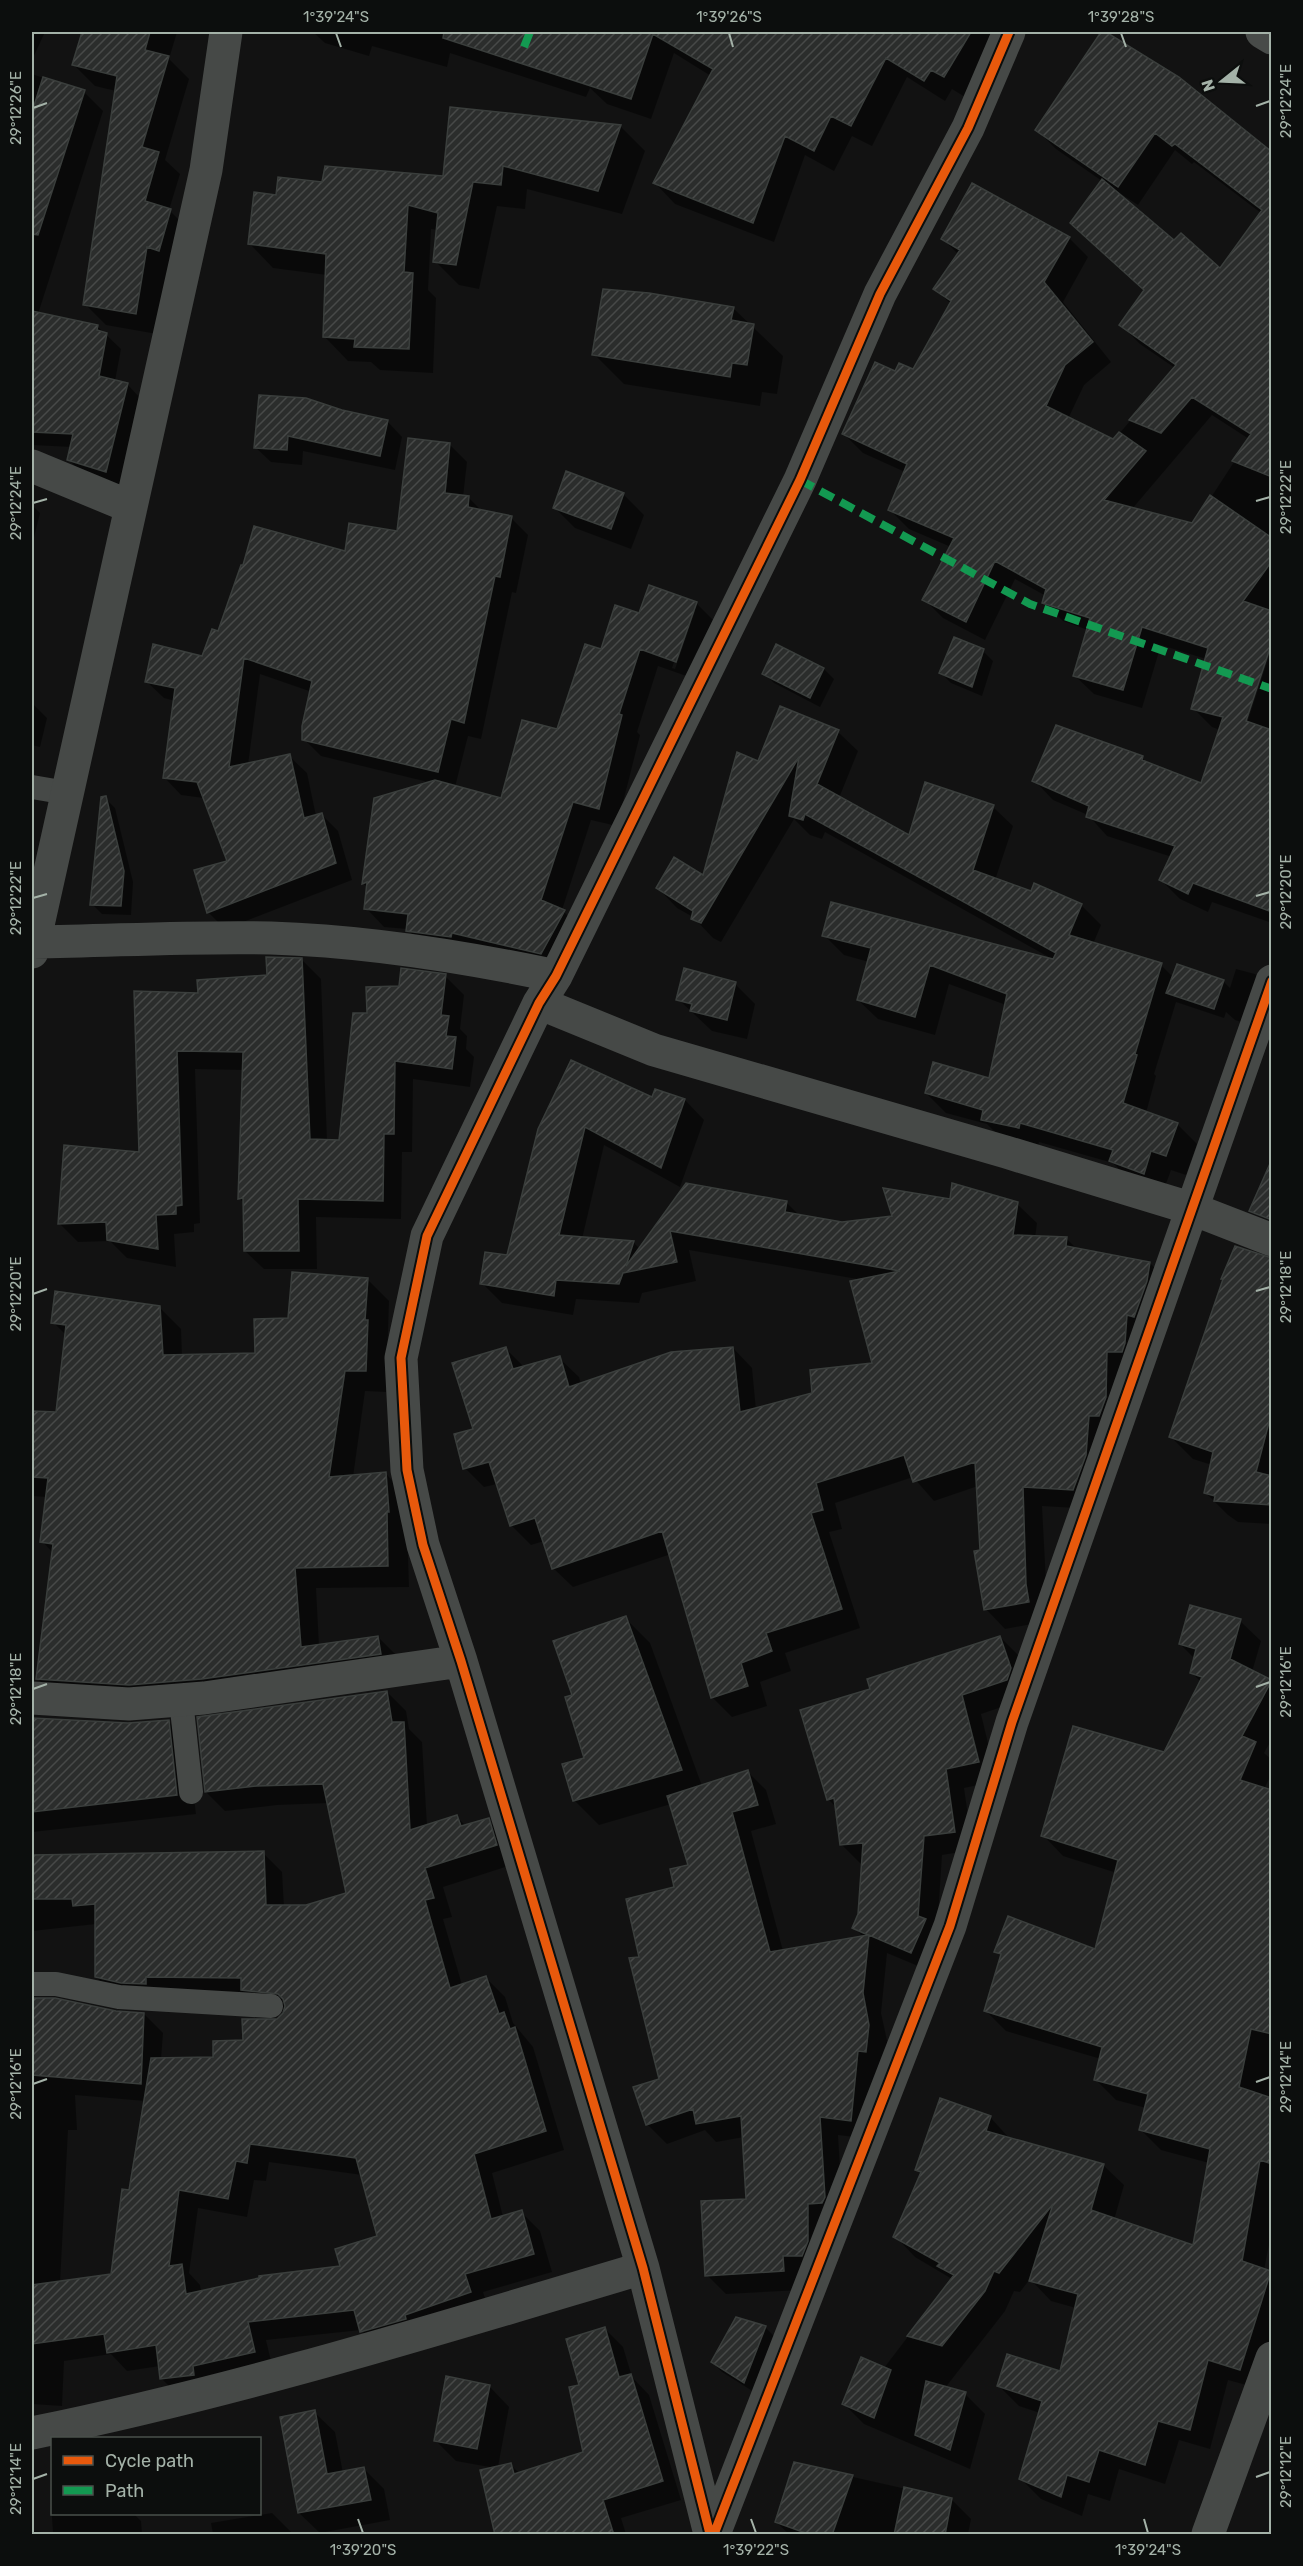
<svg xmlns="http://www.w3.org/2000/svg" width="1303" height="2566" font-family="Rubik,sans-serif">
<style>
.shadow{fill:#0007;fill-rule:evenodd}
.building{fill:url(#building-hatch);stroke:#3a3e3c;stroke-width:1.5;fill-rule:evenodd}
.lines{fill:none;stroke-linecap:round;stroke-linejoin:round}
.service{stroke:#464947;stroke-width:24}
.minor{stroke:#464947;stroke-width:33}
.secondary{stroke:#484b49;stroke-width:33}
.quiet{stroke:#139951;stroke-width:8;stroke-dasharray:15 8;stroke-linecap:butt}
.cycleway-casing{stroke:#0c0e0d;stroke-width:13}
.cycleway{stroke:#e8590c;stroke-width:9}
.ticks{fill:none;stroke:#a4b2a8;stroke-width:2}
.neatline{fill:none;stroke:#a4b2a8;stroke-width:2}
.ticks-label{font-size:15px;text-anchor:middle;fill:#a4b2a8}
</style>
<defs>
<pattern id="building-hatch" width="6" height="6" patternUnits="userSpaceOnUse" patternTransform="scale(1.5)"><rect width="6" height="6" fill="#2b2d2c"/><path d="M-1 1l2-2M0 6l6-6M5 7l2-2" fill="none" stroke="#474948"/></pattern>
</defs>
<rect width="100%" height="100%" fill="#121212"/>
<!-- shadow -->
<path class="shadow" d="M32,32H45L32,60Z
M84,32H177L169,59L189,79L165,160L180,174L169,210L191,232L157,334L106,325L85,304L116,91L95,86L74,65Z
M313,32H615L602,65L628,32H1015L965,97L952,89L945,101L907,77L872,146L852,136L834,171L805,155L774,242L675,204L655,183L711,76L674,53L651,119L607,104L590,88L586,97L450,53L447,67L372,46L369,56L325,43Z
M1103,32L1178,78L1272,154V643L1242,728L1245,729L1272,647V719L1268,730L1272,732V923L1212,902L1208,912L1180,899L1161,880L1172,857L1107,836L1088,815L1053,800L1034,780L1142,758L1149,764L1202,785L1220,730L1212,727L1193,708L1206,659L1161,645L1142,708L1094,694L1074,675L1088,630L1063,621L1044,602L1046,596L1015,579L985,640L943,618L924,599L951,547L909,529L890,510L905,472L863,453L844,434L896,373L914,371L951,304L935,289L958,254L943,239L1069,238L1088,257L1063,302L1111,362L1084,385L1068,419L1113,441L1175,368L1140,344L1121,325L1145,290L1102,181L1056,149L1037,130ZM1175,150L1192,164L1194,162L1261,213L1220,270L1174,243L1116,193L1118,192L1138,205ZM1212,415L1249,439L1193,525L1132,509Z
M32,74L84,92L103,111L38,314L97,326L121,349L115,381L127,384L141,399L121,486L83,474L69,460L72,447L32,445Z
M557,120L621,127L645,151L622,214L527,189L525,209L497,206L479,289L459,285L435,261L438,230L431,229L428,290L436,298L433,373L380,370L371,362L348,361L324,336L327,275L273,268L249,243L278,197L323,184L444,177Z
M733,308L783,356L777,394L762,392L760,406L624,384L594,354Z
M342,412L387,421L402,437L395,470L303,451L302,465L271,462L255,447Z
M450,445L467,462L463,497H468L483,512L511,518L528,535L516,593L512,592L481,739L468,736L455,787L503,800L558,731L602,651L640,615L696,603L715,622L695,679L658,666L637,732L640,735L617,826L591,820L562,910L582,930L560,972L426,949L407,929L384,927L366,908L368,888L363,883L432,783L321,756L304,739L312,692L260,674L248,765L289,756L307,773L316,816L321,814L338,831L352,880L225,929L208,912L229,862L204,798L181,795L164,777L175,701L164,698L146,681L203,657L219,633L346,553L398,533ZM692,611H695L675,669L672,668Z
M623,494L644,515L631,549L575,528L554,507Z
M32,505L40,513L32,545Z
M777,646L824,669L834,679L820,707L774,683L764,673Z
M983,651L993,661L982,696L951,683L941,673Z
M32,703L47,718L40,747L32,745Z
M781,708L838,732L858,751L839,798L910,837L993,807L1013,826L995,880L1032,893L1081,905L1101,925L1093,944L1161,965L1173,977L1223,981L1230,988L1236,969L1255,974L1265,984L1250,1025L1235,1020L1226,1012L1224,1018L1176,1002L1154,1074L1156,1076L1146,1113L1177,1124L1197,1144L1186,1175L1171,1170L1163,1192L1131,1181L1113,1163L1039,1142L1038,1147L1002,1139L987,1124L946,1113L926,1093L991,1080L1006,1005L949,984L935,1035L878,1019L858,1000L869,962L844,955L824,935L1054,960L825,832L822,839L810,835L794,819L721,942L713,938L693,917L677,908L658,888L704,877L759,763Z
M105,798L115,808L133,882L131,915L102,914L92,904Z
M302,960L321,979L327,1141L340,1142L368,1014L400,987L445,976L464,995L460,1029L467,1036L466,1049L474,1057L470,1087L413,1079L412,1152H402L401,1219L316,1217L317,1269H264L245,1251L244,1203L239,1198L244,1070L195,1069L200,1223L194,1224V1232L174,1234L176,1267L127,1258L110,1241L78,1242L59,1223L140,1154L151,1108L200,994L268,976Z
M735,984L755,1004L747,1039L712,1031L678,999Z
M656,1091L685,1100L704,1120L680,1187L604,1145L582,1239L634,1243L640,1249L687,1185L786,1202L800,1216L842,1223L894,1217L952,1200L1017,1204L1037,1223L1035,1238H1066L1077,1249L1150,1263L1169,1283L1093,1509L1042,1506L1048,1621L1005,1629L986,1609L978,1486L934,1501L913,1477L835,1503L842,1529L829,1532L860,1628L785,1653L791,1671L760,1682L767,1706L732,1717L712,1697L671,1554L573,1587L553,1568L544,1541L531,1545L511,1525L497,1484L484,1487L465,1468L475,1430L505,1348L524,1367L559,1358L579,1377L581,1385L733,1348L752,1368L756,1410L814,1394L874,1364L863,1280L689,1250L696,1281L642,1293L639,1303L576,1299L573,1315L502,1303L482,1283L508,1257L539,1129L653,1099Z
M368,1280L389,1301L386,1392L365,1391L353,1477L386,1474L406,1495L409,1587L316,1588L319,1646L378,1637L399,1658L59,1700L38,1679L53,1553L42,1541L47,1497L32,1496V1412L57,1413L66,1335L53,1322L160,1308L181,1329L182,1356L257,1355L290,1320Z
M1272,1280V1524L1238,1522L1228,1515L1206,1493L1212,1465L1193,1459L1171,1437Z
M625,1618L650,1643L702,1786L747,1771L766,1790L776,1824L751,1831L783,1951L863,1937L854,1927L859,1914L863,1863L861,1864L842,1845L837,1808L828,1799L872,1690L1000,1637L1019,1656L1025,1699L981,1714L997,1781L964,1788L973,1850L942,1855L937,1932L930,1971L887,1953L881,2013L888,2045L870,2139L838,2135L843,2217L802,2290L726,2294L707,2275L747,2201L744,2137L716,2142L705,2130L667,2144L648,2125L635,2088L660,2080L641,1958L676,1888L690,1866L671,1804L599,1825L574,1800L586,1759L574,1696Z
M1240,1621L1261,1641L1252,1672L1272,1682V1739L1264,1753L1272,1760V1773L1264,1789L1272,1792V2230L1264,2270L1272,2273V2354L1261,2389L1228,2380L1210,2449L1179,2440L1165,2484L1119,2469L1110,2501L1088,2494L1082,2516L1041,2499L1021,2479L1040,2413L1019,2406L999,2386L1061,2373L1076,2308L1051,2301L1030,2279L1020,2292L1014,2291L1005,2311L945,2388L965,2394L985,2414L970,2469L864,2424L844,2404L884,2368L952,2279L915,2257L895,2236L922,2175L917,2170L990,2117L1010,2139L1103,2165L1124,2185L1114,2220L1195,2247L1209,2163L1161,2150L1141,2130L1146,2108L1116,2100L1096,2080L1101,2059L1006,2031L986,2011L1002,1957L996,1952L1096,1951L1117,1873L1063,1856L1043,1835L1165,1754L1201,1682L1192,1673L1195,1659L1180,1644Z
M387,1692L406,1711L409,1729L422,1742L427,1826L457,1817L466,1826L488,1820L507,1839L515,1864L443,1887L452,1917L443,1919L462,1985L486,1978L505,1997L513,2023L533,2047L564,2150L492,2173L503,2217L521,2212L540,2231L552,2272L483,2292L489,2311L380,2350L361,2330L266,2340L273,2370L180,2397L161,2378L160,2366L127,2371L111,2354L64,2361L62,2406L32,2404V2000H54L116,2012L144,2014L163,2033L161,2059L215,2058L277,2020L285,2011L115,1996L96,1977V1924L32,1931V1857L263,1853L282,1872L284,1907H306L348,1894L329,1803L277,1805L225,1811L206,1792ZM75,2095L145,2101L131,2192L113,2275L60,2283L68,2130H77ZM269,2162L362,2175L379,2237L342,2267L201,2292L200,2285L189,2273L198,2208L247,2217L254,2180L266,2181Z
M33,1718L128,1724L168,1721L187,1740L196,1814L32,1832Z
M765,2327L775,2337L754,2392L722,2372L712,2362Z
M605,2329L623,2347L632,2377L649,2395L681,2500L621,2518L626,2534H497L495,2468L456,2461L435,2440L489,2386L509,2407L498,2467L510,2464L520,2474L585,2453L581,2386Z
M314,2412L335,2432L343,2473L364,2469L384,2489L390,2520L320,2533L299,2513Z
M795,2464L951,2499L971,2519L968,2534H789L776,2522Z
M51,2502L52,2514H134L141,2521L142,2534H32V2531L53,2533Z
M272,2513L293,2534H213L211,2523Z"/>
<!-- building -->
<path class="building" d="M82,32H150L145,50L169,56L142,147L159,152L145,201L171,209L159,251L147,247L136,314L83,305L117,76L72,65Z
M444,32H971L944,77L931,70L924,81L886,58L851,126L831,116L814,151L785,136L753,223L653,183L713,69L653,34L631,99L443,38Z
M1101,32H1106L1179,77L1272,152V477L1232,461L1251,434L1192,397L1161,433L1129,420L1176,365L1119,325L1144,290L1070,223L1102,179L1174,240L1181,233L1220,268L1262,210L1175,144L1172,146L1155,133L1118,187L1035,130Z
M43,77L85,90L38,235L32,234V112Z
M450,107L621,125L598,191L503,166L501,185L473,182L456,265L433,262L438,213L408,205L404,272L413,273L409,349L354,347L355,339L323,337L326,254L248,244L254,192L276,195L278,177L322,182L325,166L443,176Z
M972,183L1070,237L1044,282L1093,342L1065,365L1046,406L1113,439L1119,432L1146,451L1104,500L1192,523L1210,495L1272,538V561L1243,601L1272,611V642L1246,721L1272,730V912L1193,883L1188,894L1159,880L1175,846L1086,817L1089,806L1032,781L1056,725L1143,756L1142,760L1201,783L1223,717L1191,709L1208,648L1142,627L1123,690L1073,676L1090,618L1042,603L1046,589L995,561L966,622L922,600L954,538L888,510L907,464L842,434L875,362L895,371L899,363L913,369L951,301L933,289L960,250L941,239Z
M603,289L649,293L734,307L731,320L754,324L747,365L732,363L730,377L592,355Z
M32,311L98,325L97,330L107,333L99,376L128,383L106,472L67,460L73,434L32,432Z
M259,395L306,398L342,410L388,420L380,456L288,436L287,450L254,448Z
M408,438L450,443L445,493L469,496L468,507L512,516L500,577L495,576L464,723L451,719L438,772L302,740V726L312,681L244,658L229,767L290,754L304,818L322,813L336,863L207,913L194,870L227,861L197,782L163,778L175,688L145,682L153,644L202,656L212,629L218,631L241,565H243L254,526L345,551L349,523L397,531Z
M566,471L624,493L611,529L553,508Z
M649,585L697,602L676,662L640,649L619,714L622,715L599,809L573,802L541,900L565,910L541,954L452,933L451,937L406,931L408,914L364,909L367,882L362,884L374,798L435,780L501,798L522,720L557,729L585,644L601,649L615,605L639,613Z
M954,637L984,649L972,687L939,673Z
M776,644L824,668L810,698L762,674Z
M780,706L839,730L817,784L909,835L925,782L994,805L973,870L1031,891L1034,883L1082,904L1069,935L1162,963L1135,1054L1137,1055L1123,1103L1178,1123L1166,1156L1151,1151L1144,1174L1109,1161L1113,1150L1020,1123L1019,1128L981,1120L983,1110L925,1093L933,1062L989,1078L1007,994L930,965L915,1017L857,1000L871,948L822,936L831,902L1053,959L1056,953L805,814L803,820L789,816L799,757L701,923L691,919L693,911L656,888L674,857L703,875L737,752L758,761Z
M106,796L124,871L121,906L90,905L101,797Z
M266,957L302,958L310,1139L339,1140L353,1013H367L366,987L399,986L401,968L446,974L441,1015L449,1016L446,1036L456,1037L452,1069L395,1061L394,1134H384L383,1201L298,1199L299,1251H244L243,1198L238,1199L243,1052L177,1051L182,1205L176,1206V1214L156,1215L158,1249L107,1240L106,1222L58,1224L64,1145L139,1152L134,991L198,993L197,980L267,975Z
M1177,964L1224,980L1214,1009L1166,993Z
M684,968L736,982L727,1020L690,1011L692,1004L676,1000Z
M571,1060L652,1097L655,1089L685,1099L661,1168L585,1127L559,1235L634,1241L626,1266L686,1183L787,1201L785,1212L842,1222L892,1216L883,1188L950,1199L952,1183L1018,1202L1013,1235L1067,1237L1066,1246L1150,1262L1147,1281L1134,1317L1127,1315L1125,1343L1122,1352H1107L1106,1397L1099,1416H1089L1086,1455L1073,1490L1023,1487L1026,1584L1029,1602L984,1610L974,1551L980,1550L975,1462L913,1482L904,1455L816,1483L823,1510L811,1513L842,1609L766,1633L772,1651L741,1663L748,1686L711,1698L662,1531L552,1569L535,1518L510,1526L489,1462L463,1469L454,1434L473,1429L452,1363L506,1347L513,1369L560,1356L569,1387L671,1352L733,1347L740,1412L812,1393L810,1370L872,1363L850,1281L900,1271L670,1231L677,1262L623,1273L619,1284L556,1280L554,1296L480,1284L485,1252L507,1255L538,1129Z
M1272,1159V1220L1249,1211Z
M1235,1246L1272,1258V1411L1256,1472L1272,1476V1505L1214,1501L1215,1496L1204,1493L1213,1452L1169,1437L1223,1279H1221Z
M292,1272L368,1278L365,1320H368L366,1371H345L329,1477L386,1472L389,1512H387L388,1566L295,1568L301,1647L378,1636L381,1654L202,1679L129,1685L36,1679L53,1544L40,1542L48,1478L32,1477V1411L56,1412L66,1325L51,1323L55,1291L160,1306L163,1355L255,1353L254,1319L288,1318Z
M1190,1605L1241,1619L1230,1659L1272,1680L1242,1736L1256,1742L1240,1780L1272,1790V2034L1251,2029L1239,2087L1272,2098V2164L1260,2160L1242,2261L1271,2271L1240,2370L1208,2360L1190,2430L1158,2421L1145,2465L1099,2450L1089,2482L1067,2475L1061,2497L1019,2479L1042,2401L997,2386L1007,2354L1060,2371L1078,2294L1029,2281L1053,2204L999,2273L994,2271L985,2291L942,2346L907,2336L954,2275L937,2266L940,2263L893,2237L921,2172L915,2170L940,2098L991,2116L986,2131L1104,2164L1091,2210L1193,2245L1210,2149L1139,2130L1148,2094L1094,2080L1102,2047L984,2011L1001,1954L994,1952L1008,1916L1095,1949L1118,1860L1041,1836L1073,1726L1164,1752L1202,1677L1190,1673L1196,1649L1179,1644Z
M626,1616L682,1770L573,1801L562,1764L584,1758L565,1697L572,1695L553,1641Z
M1000,1636L1011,1668L1007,1680L962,1695L979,1762L946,1769L955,1832L924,1836L918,1916L926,1919L911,1953L869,1935L863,1993L869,2025L866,2052L858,2051L851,2121L820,2117L825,2197L822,2203L808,2204V2241L802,2256H783L784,2271L705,2276L701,2201L746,2199L741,2116L696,2124L693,2109L646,2125L633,2087L659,2079L629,1958L639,1957L626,1899L674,1887L670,1869L688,1865L667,1796L748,1770L758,1805L732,1812L770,1952L868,1935L852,1928L858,1914L863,1843L840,1845L834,1798L827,1800L800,1710L870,1689L867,1679Z
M387,1691L392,1722H404L410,1830L457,1815L461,1826L489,1818L497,1845L425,1868L434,1898L425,1900L450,1988L486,1976L499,2014L504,2012L510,2029L515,2027L546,2131L474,2154L491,2219L522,2210L534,2254L465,2274L471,2292L405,2315L406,2319L360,2332L354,2310L248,2322L255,2352L193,2366L194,2375L160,2379L156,2345L107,2353L104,2334L32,2344V2285L111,2274L122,2189L129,2190L151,2058L213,2057V2041L243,2040L242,2019H277L283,2013L285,2006L283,1999L278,1994L241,1990V1978L146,1977V1984L121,1983L95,1977V1904L73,1906L72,1899H32V1855L264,1851L266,1905H306L346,1893L323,1784L257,1786L205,1792L197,1717ZM250,2144L356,2158L377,2236L335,2249L340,2266L259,2276V2278L186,2294L182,2264L169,2266L179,2190L228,2199L236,2161L247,2163Z
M32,1718L128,1723L169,1720L177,1795L32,1812Z
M32,1998H55L116,2011L144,2013L141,2084L32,2075Z
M736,2317L766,2326L744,2383L711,2362Z
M605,2327L619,2377L631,2374L663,2481L603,2500L614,2535H495L480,2470L511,2463L514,2474L583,2452L569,2387L579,2385L566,2339Z
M861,2357L891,2370L874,2418L842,2404Z
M446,2376L490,2385L477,2449L434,2441Z
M926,2381L966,2392L950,2450L915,2435Z
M315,2410L327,2474L364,2467L371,2500L298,2513L280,2417Z
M794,2462L853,2475L832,2535H811L775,2522Z
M904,2487L952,2498L945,2535H894Z"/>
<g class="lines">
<!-- service -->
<path class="service" d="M32,787L67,793
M181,1700L191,1792
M32,1984H56L119,1997L271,2006"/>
<!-- minor -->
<path class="minor" d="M32,466L131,507
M34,942C113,941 192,936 271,938C367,941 461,956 556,976
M32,952L206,170L226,32
M539,1003L654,1050L1006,1152L1190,1208L1272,1240
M32,1698L129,1704L204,1698L461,1661
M32,2433C239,2391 441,2328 643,2268
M710,2534L643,2268L461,1661L423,1545L407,1470L401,1358L427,1236L539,1003L556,976L800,480L880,294L968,128L1009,32
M714,2534L950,1926L1012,1722L1272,981
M1208,2534L1272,2358"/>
<!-- secondary -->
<path class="secondary" d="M1262,32L1272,38"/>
<!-- quiet -->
<path class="quiet" d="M524,47L530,32
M800,480L1030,604L1272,689"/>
<defs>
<path id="cycleway" d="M710,2534L643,2268L461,1661L423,1545L407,1470L401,1358L427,1236L539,1003L556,976L800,480L880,294L968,128L1009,32
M714,2534L950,1926L1012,1722L1272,981"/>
</defs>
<!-- cycleway casing -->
<use href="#cycleway" class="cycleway-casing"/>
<!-- cycleway -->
<use href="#cycleway" class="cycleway"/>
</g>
<!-- ticks -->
<path class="ticks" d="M336,33L341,47M729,33L733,47M1121,33L1126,47M1256,106L1270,101M33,108L47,103M1256,501L1270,497M33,503L47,499M1256,896L1270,892M33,898L47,894M1256,1291L1270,1287M33,1294L47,1289M1256,1687L1270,1682M33,1689L47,1684M1256,2082L1270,2077M33,2084L47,2079M1256,2477L1270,2472M33,2479L47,2474M358,2519L363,2533M751,2519L756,2533M1144,2519L1148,2533"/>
<!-- border -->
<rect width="1303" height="2566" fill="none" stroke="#0c0e0d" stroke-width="66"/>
<!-- legend -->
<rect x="51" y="2437" width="210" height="78" fill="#0c0e0d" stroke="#49504b" stroke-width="1.5"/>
<rect x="63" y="2456" width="30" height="9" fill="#e8590c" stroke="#49504b" stroke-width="1.5"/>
<text x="105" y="2467" font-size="18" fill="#a4b2a8">Cycle path</text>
<rect x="63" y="2486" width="30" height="9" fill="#139951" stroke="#49504b" stroke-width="1.5"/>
<text x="105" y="2497" font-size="18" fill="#a4b2a8">Path</text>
<!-- north arrow -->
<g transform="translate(1222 81) rotate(252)" stroke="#0c0e0d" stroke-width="4.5" paint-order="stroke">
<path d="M0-4.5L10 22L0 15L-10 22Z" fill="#a4b2a8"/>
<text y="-9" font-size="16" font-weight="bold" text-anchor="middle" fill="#a4b2a8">N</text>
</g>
<rect x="33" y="33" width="1237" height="2500" class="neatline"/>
<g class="ticks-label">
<text x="336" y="22">1°39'24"S</text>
<text x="729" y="22">1°39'26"S</text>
<text x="1121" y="22">1°39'28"S</text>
<text transform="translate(1286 101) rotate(-90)" y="5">29°12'24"E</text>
<text transform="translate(16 108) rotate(-90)" y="5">29°12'26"E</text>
<text transform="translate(1286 497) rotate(-90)" y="5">29°12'22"E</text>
<text transform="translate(16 503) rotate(-90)" y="5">29°12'24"E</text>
<text transform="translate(1286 892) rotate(-90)" y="5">29°12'20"E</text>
<text transform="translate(16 898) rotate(-90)" y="5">29°12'22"E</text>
<text transform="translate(1286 1287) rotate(-90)" y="5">29°12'18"E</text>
<text transform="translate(16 1294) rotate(-90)" y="5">29°12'20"E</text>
<text transform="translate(1286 1682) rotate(-90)" y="5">29°12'16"E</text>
<text transform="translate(16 1689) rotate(-90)" y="5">29°12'18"E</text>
<text transform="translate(1286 2077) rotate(-90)" y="5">29°12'14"E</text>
<text transform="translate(16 2084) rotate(-90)" y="5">29°12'16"E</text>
<text transform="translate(1286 2472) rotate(-90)" y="5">29°12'12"E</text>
<text transform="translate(16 2479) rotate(-90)" y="5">29°12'14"E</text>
<text x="363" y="2555">1°39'20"S</text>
<text x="756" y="2555">1°39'22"S</text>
<text x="1148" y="2555">1°39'24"S</text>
</g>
</svg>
